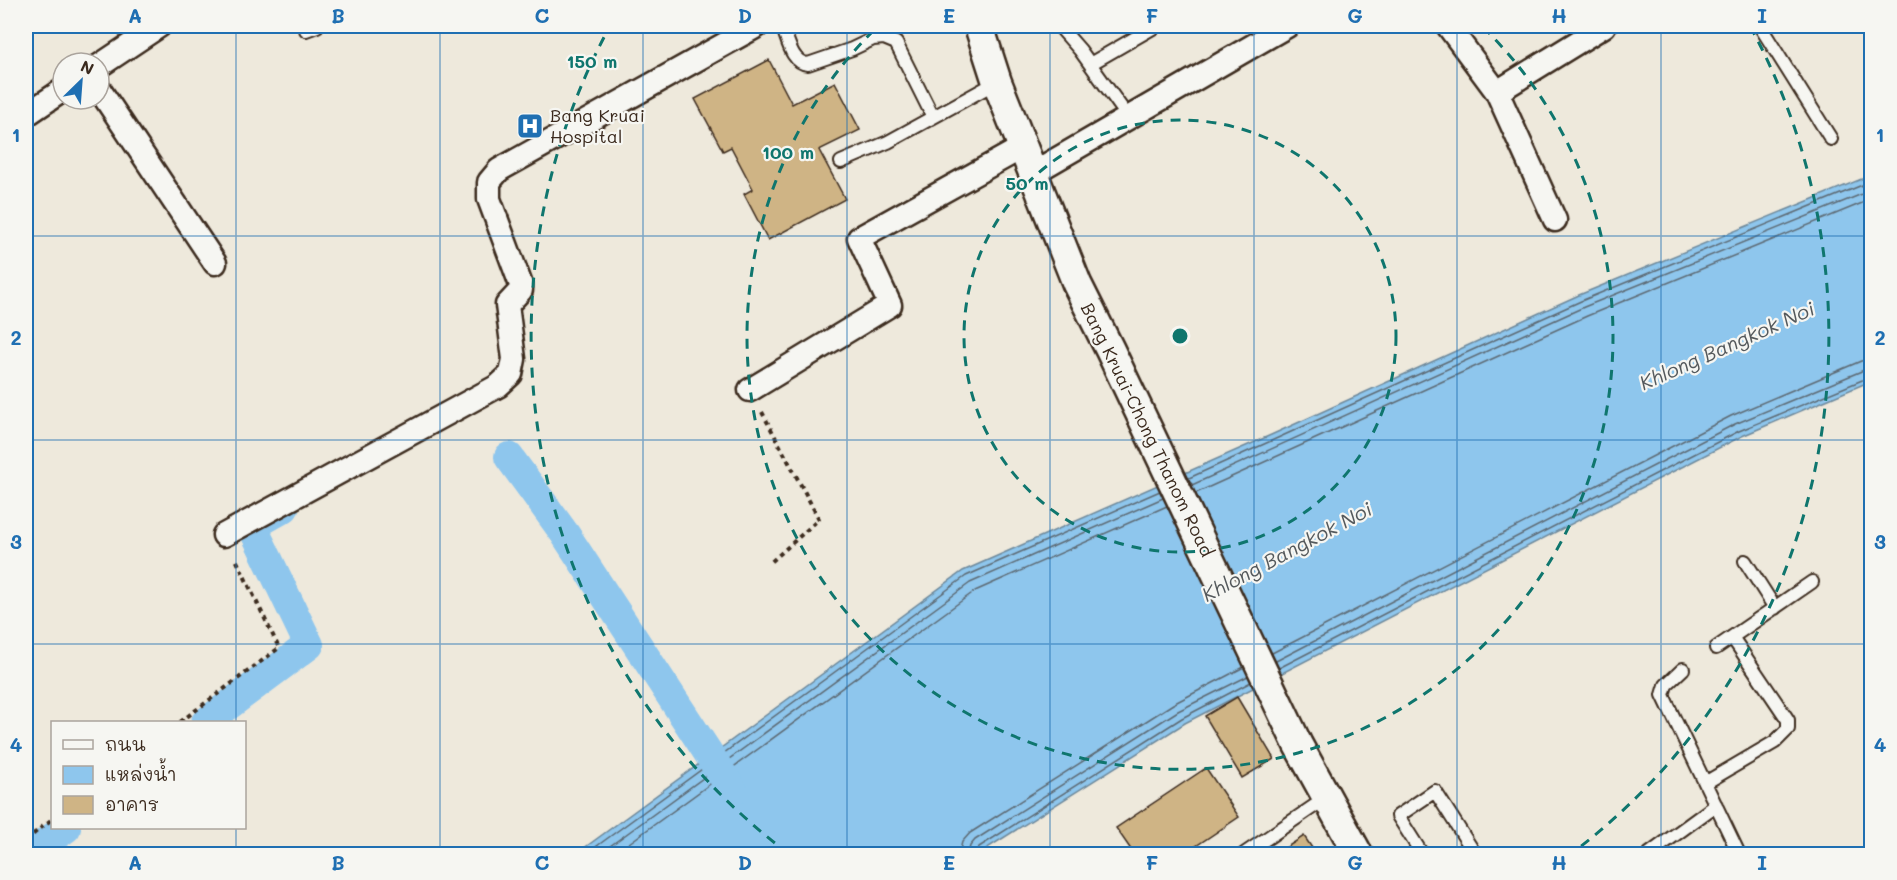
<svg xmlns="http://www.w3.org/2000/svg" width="1897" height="880" font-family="Mali,'Playpen Sans Thai',sans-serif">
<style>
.water{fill:#8ec6ed;stroke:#6d889a;stroke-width:1.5}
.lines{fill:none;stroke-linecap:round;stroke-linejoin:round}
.shore{stroke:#5c6871;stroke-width:1.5}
.canal{stroke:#8ec6ed;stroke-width:30}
.building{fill:#cfb485;stroke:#3b2a1e;stroke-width:1.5}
.service-casing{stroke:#3b2a1e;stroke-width:16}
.minor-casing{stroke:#3b2a1e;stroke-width:27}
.tertiary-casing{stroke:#3b2a1e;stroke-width:33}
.path{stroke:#3b2a1e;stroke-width:4;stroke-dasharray:4.5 4.5;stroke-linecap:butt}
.service{stroke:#f6f6f2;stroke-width:12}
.minor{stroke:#f6f6f2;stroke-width:22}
.tertiary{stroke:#f6f6f2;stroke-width:28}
.grid{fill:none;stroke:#1f6fb2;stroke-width:1.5;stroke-opacity:0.55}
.ring{fill:none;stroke:#0f766e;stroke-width:3;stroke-dasharray:10 8}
.labels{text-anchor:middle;stroke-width:4.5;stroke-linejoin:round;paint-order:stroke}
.poi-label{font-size:18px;fill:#3b2a1e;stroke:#f6f6f2;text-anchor:start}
.street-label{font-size:18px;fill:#3b2a1e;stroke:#f6f6f2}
.water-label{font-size:20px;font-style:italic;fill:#54595c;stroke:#f6f6f2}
.centre{fill:#0f766e;stroke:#f6f6f2;stroke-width:3}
.ring-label{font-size:18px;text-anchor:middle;font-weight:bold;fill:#0f766e;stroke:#f6f6f2;stroke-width:4.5;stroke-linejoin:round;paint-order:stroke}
.neatline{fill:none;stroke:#1f6fb2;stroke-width:2}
.grid-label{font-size:20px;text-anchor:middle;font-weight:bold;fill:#1f6fb2}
</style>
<rect width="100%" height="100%" fill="#eee9dc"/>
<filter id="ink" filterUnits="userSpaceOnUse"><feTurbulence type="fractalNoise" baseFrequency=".0167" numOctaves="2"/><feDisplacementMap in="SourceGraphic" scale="12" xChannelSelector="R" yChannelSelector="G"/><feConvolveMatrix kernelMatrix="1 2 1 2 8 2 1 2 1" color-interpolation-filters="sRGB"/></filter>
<g filter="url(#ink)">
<!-- water -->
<path class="water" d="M1871,175V381L1742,436L1185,723L978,854H576L963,571L1271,435L1579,295Z"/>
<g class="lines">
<!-- shore -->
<path class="shore" d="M1189,478L1581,301L1872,181
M1192,485L1584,307L1872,190
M1196,493L1587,316L1872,199
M1272,653L1731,416L1861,361L1872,359
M1276,661L1735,424L1864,370L1872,368
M1279,668L1739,431L1872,376
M586,854L966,576L1160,491
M599,854L970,583L1163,498
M614,854L975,591L1167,506
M959,854L962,842L970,833L1173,704L1244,667
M968,854L970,846L975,840L1178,711L1248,676
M976,854L979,847L1182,718L1251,682"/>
<!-- canal -->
<path class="canal" d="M509,457L565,534L733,791
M206,722L309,645L252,526L284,508
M30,854L66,828"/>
</g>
<!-- building -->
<path class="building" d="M769,60L792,104L835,82L860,130L819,150L845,199L768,240L744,194L753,189L731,147L723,151L695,99Z
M1237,697L1274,759L1242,778L1205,716Z
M1206,768L1239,817L1184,854H1134L1116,828Z
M1304,836L1316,854H1276Z"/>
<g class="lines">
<defs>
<path id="service" d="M782,26C788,39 791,63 808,64L852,49L873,39L884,38L896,43L933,117
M1059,26L1080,50L1128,117
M1760,26L1831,139
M306,30L317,26
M1090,64L1156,26
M841,162L888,142L997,82
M1745,561L1775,608
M1716,648L1812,582
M1683,669L1666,685L1663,695L1739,854
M1705,783L1775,742L1788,729V720L1732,637
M1244,854L1326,798
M1422,854L1398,816L1435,791L1475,854
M1649,854L1716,805"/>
<path id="minor" d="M1448,26L1497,92L1555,220
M99,66L159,26
M99,89L215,263
M1497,92L1604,26
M26,115L63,90
M1033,173L1287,26
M750,390L890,305L859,238L1023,147
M224,535L498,386L511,374L514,359L507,305L521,290V285L489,199V182L499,170L757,26"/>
<path id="tertiary" d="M979,26L997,82L1077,284L1110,350L1298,745L1358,854"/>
</defs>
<!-- service casing -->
<use href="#service" class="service-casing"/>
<!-- minor casing -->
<use href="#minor" class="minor-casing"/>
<!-- tertiary casing -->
<use href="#tertiary" class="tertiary-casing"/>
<!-- path -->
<path class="path" d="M762,412L819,519L771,562
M180,722L279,648L235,557
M26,840L52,819"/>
<!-- service -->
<use href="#service" class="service"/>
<!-- minor -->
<use href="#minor" class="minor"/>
<!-- tertiary -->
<use href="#tertiary" class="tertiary"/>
</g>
</g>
<!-- grid -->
<path class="grid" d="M236,26V722M440,26V854M643,26V854M847,26V854M1050,26V854M1254,26V854M1457,26V854M1661,26V854M26,236H1872M26,440H1872M26,644H1872M236,828V854"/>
<!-- distance rings -->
<g class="ring">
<circle cx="1180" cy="336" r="216"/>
<path d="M1483 27A433 433 0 1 1 877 27"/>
<path d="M789 854A649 649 0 0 1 610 26M1750 26A649 649 0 0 1 1571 854"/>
</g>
<!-- icons -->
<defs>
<symbol id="hospital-square" viewBox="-11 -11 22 22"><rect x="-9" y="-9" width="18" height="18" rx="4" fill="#1f6fb2" stroke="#f6f6f2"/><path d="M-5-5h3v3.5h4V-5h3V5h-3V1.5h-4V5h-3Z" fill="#fff"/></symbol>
</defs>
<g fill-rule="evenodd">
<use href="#hospital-square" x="515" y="111" width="30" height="30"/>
</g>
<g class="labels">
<!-- poi labels -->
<g class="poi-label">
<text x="550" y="122">Bang Kruai<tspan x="550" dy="21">Hospital</tspan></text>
</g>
<!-- street labels -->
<g class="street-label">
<text transform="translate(1147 430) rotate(64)" y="6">Bang Kruai-Chong Thanom Road</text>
</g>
<!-- water labels -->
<g class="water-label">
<text transform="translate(1727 346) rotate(-24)" y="7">Khlong Bangkok Noi</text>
<text transform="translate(1287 552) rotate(-28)" y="7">Khlong Bangkok Noi</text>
</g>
</g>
<circle cx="1180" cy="336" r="9" class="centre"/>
<g class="ring-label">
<text x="592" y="68">150 m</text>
<text x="788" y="159">100 m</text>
<text x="1027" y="190">50 m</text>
</g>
<!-- margin -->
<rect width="1897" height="880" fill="none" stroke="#f6f6f2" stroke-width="66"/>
<!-- legend -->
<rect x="51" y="721" width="195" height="108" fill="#f6f6f2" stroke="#aba49d" stroke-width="1.5"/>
<rect x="63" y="740" width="30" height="9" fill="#f6f6f2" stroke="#aba49d" stroke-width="1.5"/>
<text x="105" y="751" font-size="18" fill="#3b2a1e">ถนน</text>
<rect x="63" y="766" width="30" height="18" fill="#8ec6ed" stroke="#aba49d" stroke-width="1.5"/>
<text x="105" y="781" font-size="18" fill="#3b2a1e">แหล่งน้ำ</text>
<rect x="63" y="796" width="30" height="18" fill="#cfb485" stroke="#aba49d" stroke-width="1.5"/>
<text x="105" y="811" font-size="18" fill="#3b2a1e">อาคาร</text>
<!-- north arrow -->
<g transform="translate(81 81) rotate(25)"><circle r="28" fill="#f6f6f2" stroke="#aba49d" stroke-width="1.5"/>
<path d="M0-4.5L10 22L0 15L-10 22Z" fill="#1f6fb2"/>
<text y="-9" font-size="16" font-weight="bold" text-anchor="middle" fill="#3b2a1e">N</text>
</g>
<rect x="33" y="33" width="1831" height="814" class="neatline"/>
<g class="grid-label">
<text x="135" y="23">A</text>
<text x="338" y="23">B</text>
<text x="542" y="23">C</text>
<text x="745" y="23">D</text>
<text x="949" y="23">E</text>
<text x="1152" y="23">F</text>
<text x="1355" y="23">G</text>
<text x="1559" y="23">H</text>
<text x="1762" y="23">I</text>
<text x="16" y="142">1</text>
<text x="1880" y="142">1</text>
<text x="16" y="345">2</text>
<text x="1880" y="345">2</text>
<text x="16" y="549">3</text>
<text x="1880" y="549">3</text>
<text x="16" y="752">4</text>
<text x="1880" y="752">4</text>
<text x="135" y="870">A</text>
<text x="338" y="870">B</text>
<text x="542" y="870">C</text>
<text x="745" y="870">D</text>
<text x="949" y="870">E</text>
<text x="1152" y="870">F</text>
<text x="1355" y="870">G</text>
<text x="1559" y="870">H</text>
<text x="1762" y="870">I</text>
</g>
</svg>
